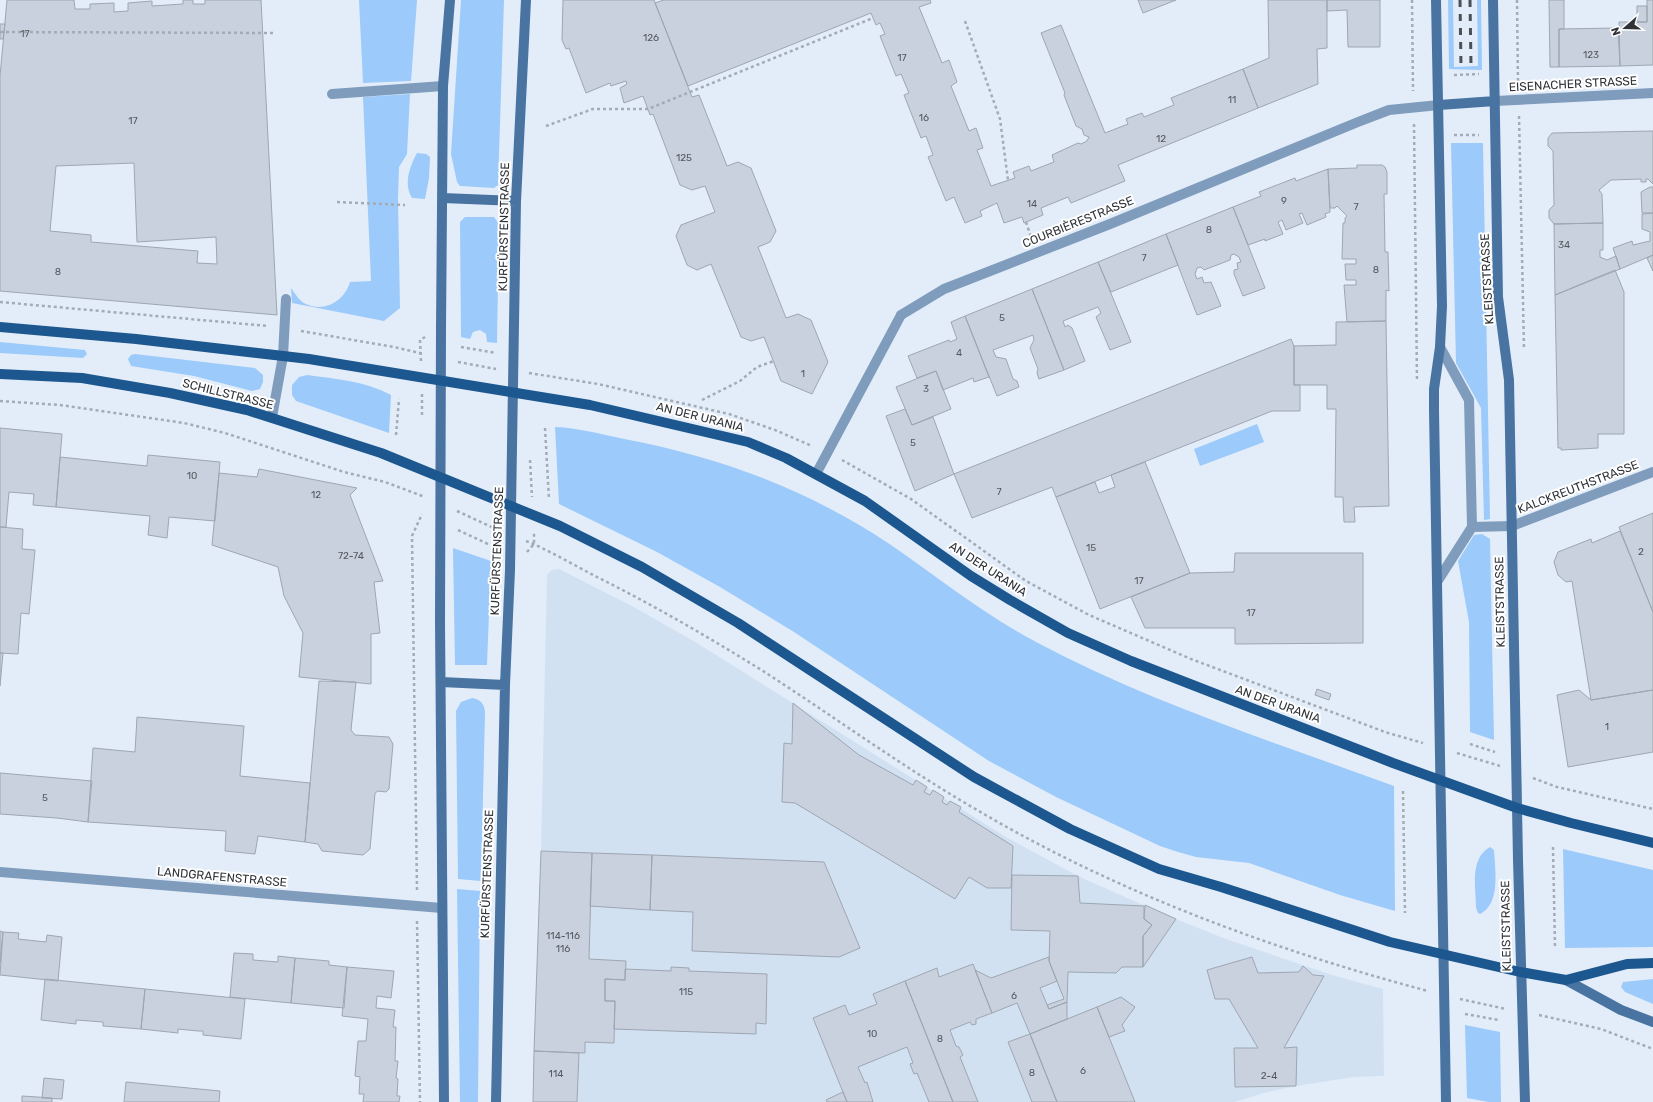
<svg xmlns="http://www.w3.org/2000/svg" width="1653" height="1102" font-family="Rubik,sans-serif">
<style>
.built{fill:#d2e1f2}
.green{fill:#9ccafb}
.building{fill:#c8d1dd;stroke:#9da6b1;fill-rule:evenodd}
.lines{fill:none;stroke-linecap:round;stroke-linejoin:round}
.path{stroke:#a3abb4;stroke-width:2.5;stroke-dasharray:3 3;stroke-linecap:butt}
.lane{stroke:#7f9cbc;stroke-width:10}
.street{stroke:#7f9cbc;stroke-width:10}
.secondary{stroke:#4974a2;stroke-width:10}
.primary{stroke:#1d578f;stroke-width:10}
.rail{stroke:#4b5056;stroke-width:3;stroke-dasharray:7 7;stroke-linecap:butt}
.labels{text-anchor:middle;stroke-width:4;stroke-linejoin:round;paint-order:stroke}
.number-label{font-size:10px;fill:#555a61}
.street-label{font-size:12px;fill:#2f3338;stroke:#fff}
</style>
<rect width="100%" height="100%" fill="#e3edf9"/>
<!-- built -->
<path class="built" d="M559,569L632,606L697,643L1006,837L1078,876L1161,913L1226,939L1332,975L1383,989L1384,1076L1354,1077L1296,1086L1267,1092L1235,1102H533L541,851L547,575L552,570Z"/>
<!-- green -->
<path class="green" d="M359,0H417L411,81L363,83Z
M461,0H504L498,185L494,188L460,186L457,182L451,154Z
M1448,0H1453L1454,67L1478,66L1477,0H1481L1482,70L1449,69Z
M410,94L407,154L399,167L398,199L400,308L384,321L292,303L291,288C295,293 299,301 306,304C325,313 345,300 350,282L371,281L363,97Z
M1451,143H1483L1490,519L1484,520L1481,408L1456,363Z
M417,153L426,154L430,157L429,178L425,199L412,198C403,184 410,166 417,153Z
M465,217H494L499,224L497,343L487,342L486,334L480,330L473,332L470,339L461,337L460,222Z
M0,342L85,350L87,354L83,358L0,353Z
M135,354L255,368L263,375V382L260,389L252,391L194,376L131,366L128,359L131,355Z
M307,375C336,379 365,381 391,395L389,433L296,401L292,395V385L299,377Z
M1257,424L1264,442L1200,466L1194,449Z
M555,427C578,428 601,434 624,439C720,457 806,489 888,543C938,577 984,615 1038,643C1151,703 1274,742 1394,786L1395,911L1340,895L1249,863L1196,857L1178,852L1160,846L1056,797L989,761L794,632L720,587L657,552L559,504Z
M1482,534L1490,539L1494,740L1470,732L1469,622L1458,561L1474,535Z
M453,548L491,561L487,665H455Z
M472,698C480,699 485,704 485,713L481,881L458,879L456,711L461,702Z
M1490,847L1494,850C1495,869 1501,904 1480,914L1478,913L1476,908C1476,888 1469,859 1490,847Z
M1563,849L1653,870V947L1565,948Z
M457,889L480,891L478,1102H460Z
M1653,979V1004L1625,992L1621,987L1623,982Z
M1465,1025L1500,1032L1501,1102H1488L1467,1098Z"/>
<!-- building -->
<path class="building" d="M7,0H74L75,9H90V4L114,3V12L128,11V3L152,1V6L183,4V0H193V4H205V0H261L277,315L0,291V76ZM134,163L137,242L216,237L217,264L197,263L198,251L91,242V235L50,231L56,166Z
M563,0H654L690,92L692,97L699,95L727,166L738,162L751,168L776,231L770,242L758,247L786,318L798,314L811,320L828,362L812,394L781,381L764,337L751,341L741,337L711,264L697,270L687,265L676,236L681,225L715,212L705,186L692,190L680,185L653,114L650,115L643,96L624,103L620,88L627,84L626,81L611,86L610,83L586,93L569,48L566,49L562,40Z
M664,0H930L931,3L919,7L942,63L949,60L957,82L951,86L969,131L976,128L983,148L977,150L991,186L1015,178L1013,172L1029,166L1031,171L1054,162L1052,155L1078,143L1081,144L1087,141L1089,137L1084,135L1082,129L1076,126L1064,95L1065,93L1041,33L1061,25L1105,133L1128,124L1126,119L1142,113L1144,117L1174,105L1171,98L1243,69L1258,108L1118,165L1125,181L1071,203L1068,197L1041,208L1043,215L1024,223L1022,217L1004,223L997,203L980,211L982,216L965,223L954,197L946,201L928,157L933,155L926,136L921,138L904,95L909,93L901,74L896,76L880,36L885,34L880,23L876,25L871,13L688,86L655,3Z
M1138,0H1176L1143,13Z
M1268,0H1327V48L1317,49L1318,84L1258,108L1243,69L1269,58Z
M1327,0H1380V47H1348L1347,10L1327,11Z
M1549,0H1564V29H1559V67H1550Z
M1647,0H1653V65L1620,66L1619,22H1647Z
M1637,6H1647V22H1637Z
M0,24H5L3,39H0Z
M1618,28L1620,66L1559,67V29Z
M1653,131V184L1648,179H1646V182H1641V179L1611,180L1599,190L1602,194L1603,223L1554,224L1549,218V210L1554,205L1553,151L1548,146V138L1552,133Z
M1357,165H1382L1385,167L1387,172V194H1384L1385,252H1388L1389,291L1386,290V321L1347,322L1344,285H1356V280H1346L1345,264H1356V259H1342L1343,223H1345V218L1347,216L1337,206L1335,208H1330L1328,169L1357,168Z
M1328,169L1330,212L1325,214L1326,217L1307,225L1302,213L1299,214L1303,223L1286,230L1282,220L1278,222L1283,234L1265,241V239L1248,245L1233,207L1261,196L1259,192L1295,178L1296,181Z
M1650,187H1653V213H1642L1641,192Z
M1233,207L1265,288L1243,296L1234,274V270L1238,269L1237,263L1241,262L1239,257L1234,254L1231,255L1230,260L1204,270L1201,267L1197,268L1195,274L1197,279L1202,277L1204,283L1211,282L1221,306L1197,315L1166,234Z
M1653,213V255L1620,269L1613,248L1632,241L1633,245L1650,241V232L1642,229V214Z
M1603,223V250H1600V257L1607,260L1616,256L1620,269L1555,295L1554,224Z
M1166,234L1178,265L1111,292L1098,262Z
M1653,255V271L1647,258Z
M1098,262L1131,342L1110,350L1096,317L1101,313L1098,307L1063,321L1065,327L1068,325L1072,328L1085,361L1064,370L1032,289Z
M1615,270L1624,292V434H1598V448L1561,450V448H1558L1555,295Z
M1032,289L1064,370L1039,379L1037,373L1038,369L1030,348L1034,340L1033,335L993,350L996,357L1006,359L1013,379L1017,381L1019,387L997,396L965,316Z
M965,316L989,377L974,382L973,378L943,390L936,371L917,378L908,356L949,340L950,342L957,339L951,322Z
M1386,321L1389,506L1354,507L1355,522H1344L1343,497H1335L1336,409H1327V385H1294V346L1336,345V322Z
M1291,339L1294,346V385H1300V411H1272L1056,497L1052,487L972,518L954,474Z
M936,371L951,409L912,425L896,387Z
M905,409L912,425L933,417L954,474L915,491L886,416Z
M0,428L62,434L56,507L33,505L34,494L9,492L6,527H0Z
M148,455L220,462L215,521L169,517L167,538L148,535L150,516L56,507L60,457L147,466Z
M1145,462L1190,573L1100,609L1056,497L1095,482L1099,493L1115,487L1111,475Z
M259,469L357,488L350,495L383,581L374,582L380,633L371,634V684L299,677L303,633L284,596L278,567L212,545L219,473L257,477Z
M1653,513V612L1619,527Z
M0,527L23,529L22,549L35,550L29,614L21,613L18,654L0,653Z
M1620,531L1653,612V690L1591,700L1572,581L1566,582L1558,575L1554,562L1558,552L1591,539L1592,543Z
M1235,553H1363V643L1235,644V628H1145L1131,597L1190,573L1234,572Z
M0,653H3L0,686Z
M319,681L356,682L351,730L355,735L389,737L393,744L389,789L386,792L378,791L375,793L370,849L363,855L322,851L318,844L305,842Z
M1317,689L1331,694L1329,700L1315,695Z
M1579,690L1591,700L1653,690V752L1568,767L1557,695Z
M793,703L859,755L913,785L916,780L927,787L924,792L930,795L933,790L944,797L942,802L947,805L950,801L961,807L959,812L1013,846L1011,888H987L969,877L955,899L795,803L782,802L784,743L792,744Z
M137,717L244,726L240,776L310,783L305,842L258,836L255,854L225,851L226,831L88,822L93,748L135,752Z
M0,773L92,781L88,822L57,818L0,814Z
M541,851L592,853L589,959L626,961L625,980L605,979V1001H615L614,1043L585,1042V1053L534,1051Z
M592,853L652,855L650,910L590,906Z
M652,855L824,862L860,948L839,957L692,951L693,912L650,910Z
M1012,875L1078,876L1080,903L1144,906V919L1152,925L1143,936V967H1122L1116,973L1068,972L1067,1002L1049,1009L1047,1005L1064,999L1049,961L1050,931L1011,930Z
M1145,905L1176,919L1143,967V936L1152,925L1144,919Z
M0,931L3,932L0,963Z
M3,932L19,933L18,939L46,942L47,935L62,937L58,981L0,975Z
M234,953L253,954V960L278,962V956L295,958L291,1003L230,997Z
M1049,957V961L1057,981L1040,988L1049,1009L1067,1002V1019L1030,1034L1017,1003L992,1013L975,970L991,978Z
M1252,957L1258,973L1299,972L1303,966L1313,975L1324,976L1284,1048L1297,1047L1296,1086L1235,1087L1234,1048H1258L1229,999H1215L1207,970Z
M295,958L329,961V965L347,967L344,1008L291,1003Z
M973,964L992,1013L976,1019V1024L972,1025L970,1022L950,1030L956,1046L959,1047L963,1055L960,1057L978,1102H953L905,981L937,968L939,977Z
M347,967L394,971L391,998L377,996L376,1008L395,1010L393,1027H396L395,1061H398L396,1078L398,1079L397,1096H400L399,1102H363L364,1094H359L360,1077L355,1076L358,1041H366L368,1019L342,1016Z
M671,967L689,968V971L767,974L766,1024L756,1023V1034L614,1029L615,1001H605V979L625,980V969L671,971Z
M45,979L145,989L141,1029L103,1026V1022L76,1020V1024L41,1020Z
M905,981L953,1102H929L917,1073L914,1074L910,1064L913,1063L907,1047L858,1067L865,1083L867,1082L873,1102H847L813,1018L845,1005L849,1015L877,1004L873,994Z
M145,989L245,999L241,1039L203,1035V1031H198L178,1029V1033L141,1029Z
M1121,997L1135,1007L1122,1025L1125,1031L1109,1037L1097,1007Z
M1097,1007L1135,1102H1057L1030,1034Z
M1030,1034L1057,1102H1032L1008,1042Z
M534,1051L579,1053L577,1102H533Z
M44,1078L64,1080L62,1099L42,1098Z
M126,1082L220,1091L219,1102H124Z
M843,1092L847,1102H827L826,1100Z
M22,1096L52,1098V1102H22Z"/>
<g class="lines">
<!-- path -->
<path class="path" d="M1412,0L1413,91
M1517,0L1518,83
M965,21L1000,119L1008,180
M0,32L276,33
M1454,75L1479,74
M1519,116L1524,349
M1414,124L1417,381
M546,126L593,109H648L873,18
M1454,135H1479
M337,202L405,205
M1026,222L1031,237
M0,302L268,326
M301,331L394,347L424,354
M461,347L496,353
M421,361L420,340L425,337
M458,362L496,369
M529,373L598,384L729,414L775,430L812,446
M422,394V415
M702,400L740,381L757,367L774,361
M0,401L60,405L184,423L225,433L344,472L385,482L425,497
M545,428L549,499
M396,435L399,399
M530,460L532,497
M842,460L911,499L1026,581L1089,615L1191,659L1385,732L1423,743
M457,511L494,528
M458,530L490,545
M526,541C551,551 575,566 599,578C655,606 710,638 763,671C833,716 900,765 972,807C1113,891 1270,949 1428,991
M527,552L534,544V532
M1470,744L1495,752
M1457,753L1500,766
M1533,778L1557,787L1653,809
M1403,791L1405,913
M1553,847L1555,947
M417,890L412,536L422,514
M417,921L420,1102
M1460,999L1506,1009
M1465,1014L1499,1020
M1539,1015L1601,1029L1653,1049"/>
<!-- lane -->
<path class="lane" d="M332,94L443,86
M272,417L283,356L286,299
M816,474L901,315
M1472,527L1512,526
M1437,582L1472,527L1469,400L1440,347"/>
<!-- street -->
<path class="street" d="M1495,101L1653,93
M901,315L944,289L1110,224L1358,122L1389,110L1439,105
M1512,526L1653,472
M0,872L442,908"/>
<!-- secondary -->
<path class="secondary" d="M1436,0L1442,306L1440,347L1434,389V410L1446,1102
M1493,0L1498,297L1509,380L1518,860L1525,1102
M1439,105L1495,101
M443,198L516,201
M441,682L505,685
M1566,980L1621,1010L1653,1022
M444,1102L440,622L441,329L443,86L450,0
M496,1102L505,685L510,570L516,201L526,0"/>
<!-- primary -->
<path class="primary" d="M0,327L136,339L309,359L590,405L748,442L786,458L865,501L971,576L1010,600L1068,633L1131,661L1393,763L1517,808L1571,823L1653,843
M0,374L82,378L170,393L247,410L381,453L560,526L642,567L738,623L974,777L1070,829L1159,869L1221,887L1390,942L1520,972L1566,980L1627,964L1653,963"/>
<!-- rail -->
<path class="rail" d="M1460,0L1461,66
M1470,0L1471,66"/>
</g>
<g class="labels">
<!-- number labels -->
<g class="number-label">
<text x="25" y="37">17</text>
<text x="651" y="41">126</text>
<text x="1591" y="58">123</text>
<text x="902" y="61">17</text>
<text x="1232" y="103">11</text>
<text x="924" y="121">16</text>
<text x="133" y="124">17</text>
<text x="1161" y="142">12</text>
<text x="684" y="161">125</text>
<text x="1284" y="204">9</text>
<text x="1032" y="207">14</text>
<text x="1356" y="210">7</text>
<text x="1209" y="233">8</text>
<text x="1564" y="248">34</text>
<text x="1144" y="261">7</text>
<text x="1376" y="273">8</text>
<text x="58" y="275">8</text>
<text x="1002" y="321">5</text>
<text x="959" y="356">4</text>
<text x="803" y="377">1</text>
<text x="926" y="392">3</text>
<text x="913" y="446">5</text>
<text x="192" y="479">10</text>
<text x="999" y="495">7</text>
<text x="316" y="498">12</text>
<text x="1091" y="551">15</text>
<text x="1641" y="555">2</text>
<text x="351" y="559">72-74</text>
<text x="1139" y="584">17</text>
<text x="1251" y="616">17</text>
<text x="1607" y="730">1</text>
<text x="45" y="801">5</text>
<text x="563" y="939">114-116</text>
<text x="563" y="952">116</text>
<text x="686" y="995">115</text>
<text x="1014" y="999">6</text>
<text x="872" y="1037">10</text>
<text x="940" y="1042">8</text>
<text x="1083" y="1074">6</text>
<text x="1032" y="1076">8</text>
<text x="556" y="1077">114</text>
<text x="1269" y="1079">2-4</text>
</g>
<!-- street labels -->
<g class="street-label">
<text transform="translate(1573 84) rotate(-3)" y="4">EISENACHER STRASSE</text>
<text transform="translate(1078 222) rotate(-22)" y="4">COURBIÈRESTRASSE</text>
<text transform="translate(504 227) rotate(-89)" y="4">KURFÜRSTENSTRASSE</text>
<text transform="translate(1487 279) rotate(-93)" y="4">KLEISTSTRASSE</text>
<text transform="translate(228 394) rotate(14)" y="4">SCHILLSTRASSE</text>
<text transform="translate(700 417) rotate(14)" y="4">AN DER URANIA</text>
<text transform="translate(1578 487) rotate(-21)" y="4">KALCKREUTHSTRASSE</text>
<text transform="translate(497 551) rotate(-88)" y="4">KURFÜRSTENSTRASSE</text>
<text transform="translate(988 569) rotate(33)" y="4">AN DER URANIA</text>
<text transform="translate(1500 602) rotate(-91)" y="4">KLEISTSTRASSE</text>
<text transform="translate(1278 704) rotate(20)" y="4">AN DER URANIA</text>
<text transform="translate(487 874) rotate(-88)" y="4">KURFÜRSTENSTRASSE</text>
<text transform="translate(222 877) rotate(5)" y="4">LANDGRAFENSTRASSE</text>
<text transform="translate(1506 926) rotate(-91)" y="4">KLEISTSTRASSE</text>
</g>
</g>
<!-- north arrow -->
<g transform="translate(1625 28) rotate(250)" stroke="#ffffff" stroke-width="3" paint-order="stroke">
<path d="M0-3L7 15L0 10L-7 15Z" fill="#2f3338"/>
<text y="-6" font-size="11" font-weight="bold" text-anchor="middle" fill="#2f3338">N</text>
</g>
</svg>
